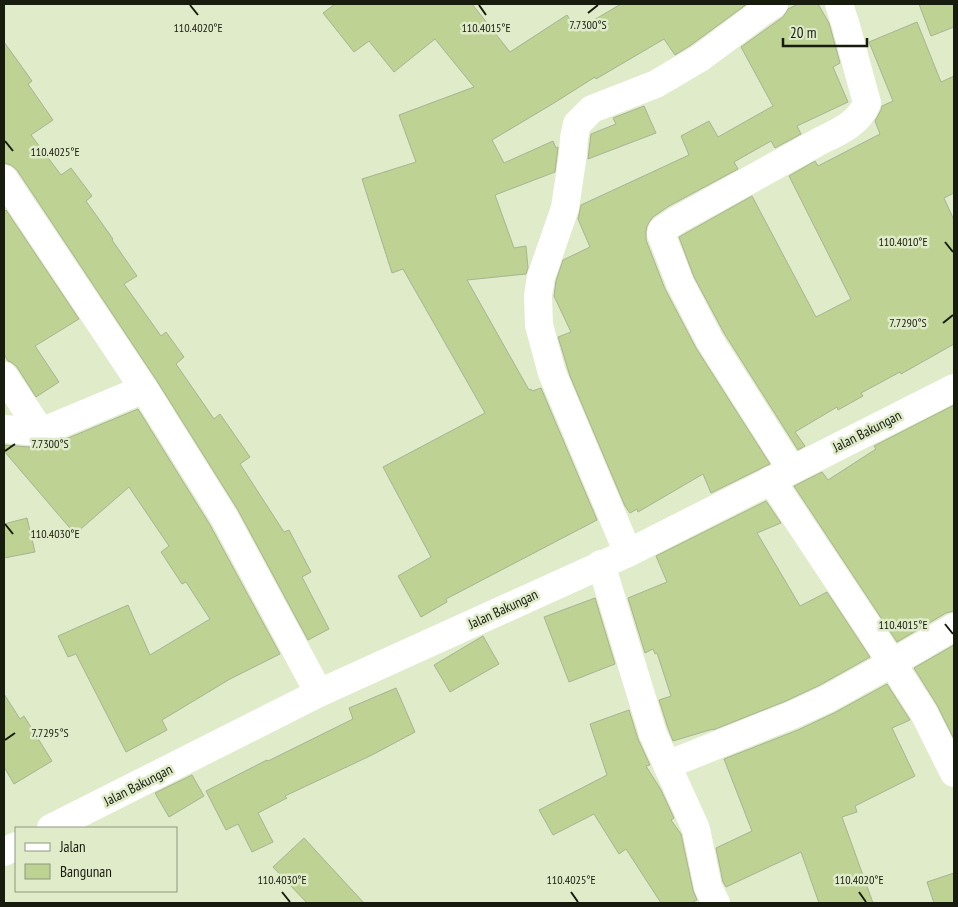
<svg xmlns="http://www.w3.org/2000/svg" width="958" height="907" font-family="'PT Sans Narrow',sans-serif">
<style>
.building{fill:#bdd293;stroke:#a8b493}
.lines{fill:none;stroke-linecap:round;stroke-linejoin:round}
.minor{stroke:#fff;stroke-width:28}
.secondary{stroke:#fff;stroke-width:28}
.ticks{fill:none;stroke:#181c0f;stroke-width:2}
.labels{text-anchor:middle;stroke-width:5;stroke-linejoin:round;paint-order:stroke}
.street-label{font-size:14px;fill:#181c0f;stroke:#dfebc9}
.ticks-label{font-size:12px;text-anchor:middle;fill:#181c0f;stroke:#dfebc9;stroke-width:5;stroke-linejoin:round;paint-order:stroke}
</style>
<rect width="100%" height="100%" fill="#dfebc9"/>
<!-- building -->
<path class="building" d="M335,4H472L510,52L567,15L577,30L621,4H747L691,45L675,55L664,39L596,79L595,77L554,103L492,140L504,163L553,141L556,148L558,147L555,172L495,195L514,248L526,246L528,268L526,274L467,280L529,390L531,389L532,391L541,388L597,520L446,599L447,602L421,617L398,576L431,557L383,467L485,413L403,269L392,273L362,179L416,162L399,115L474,87L435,39L394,72L369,41L354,52L323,13Z
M798,4H818L829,23L840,63L833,67L848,102L797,126L801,134L775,148L771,141L734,162L738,169L669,206L653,217L647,226L646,231V240L665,289L696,348L770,464L711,493L703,474L638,512L637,509L630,513L625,506L570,376L563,353L558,337L571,332L554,296L556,281L563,260L590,247L578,219L581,205L689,155L681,136L709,121L718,137L773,106L741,47L783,17L788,9Z
M919,4H954V27L931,36Z
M917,22L941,82L954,76V193L944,198L954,220V344L901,374L900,372L861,393L863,396L838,410L837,407L795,432L805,446L798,450L724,333L694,277L679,237L752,196L816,317L851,299L789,176L815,161L818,166L880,134L875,121L881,110L882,106L893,101L869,42Z
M4,42L32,81L28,84L53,120L31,135L61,175L71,168L92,196L86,201L113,239L112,240L137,276L124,284L161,336L166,332L184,357L176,364L214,419L220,414L250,457L240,464L284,532L289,530L311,572L302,577L329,629L308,640L238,510L157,381L17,170L11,165L4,163Z
M644,106L656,133L588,159L591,134L616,124L613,118Z
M6,210L79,319L35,346L59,382L36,397L17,367L11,362L8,361L4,354V212Z
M954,405V611L946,613L897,642L794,486L822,472L828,480L876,449L874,446Z
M138,409L210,525L280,654L230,679L162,720L167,730L126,752L76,654L68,657L58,636L128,605L150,655L210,619L186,582L182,584L161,552L169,546L129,487L75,534L4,451V445L41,448L52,444L53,446L61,441Z
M766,501L781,523L757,533L800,606L827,592L870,657L820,685L786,701L713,730V729L673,741L668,728L659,700L671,696L657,653L655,654L653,649L645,653L628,598L667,582L656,556Z
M27,518L35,552L4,558V524Z
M595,598L615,664L569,682L544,617Z
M483,636L499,664L450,692L434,665Z
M954,645V739L937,705L914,668Z
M887,684L910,720L892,728L915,776L855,806L857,812L842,817L873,903H819L801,852L726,887L723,882L716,848L752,831L724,759L798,730L834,713Z
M396,688L415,732L372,755L285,796L287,798L258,813L273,842L252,852L238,824L226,830L206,791L267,760L268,761L353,719L349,708Z
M4,694L20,719L24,716L52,761L14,784L4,767Z
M629,710L638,739L650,765L646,766L661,790L674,818L671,820L681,834L693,890L697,900L691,903H661L626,849L619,854L594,814L553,835L539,810L607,775L590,724Z
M192,775L204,796L169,817L155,793Z
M304,838L364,903H307L273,867Z
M954,873V903H934L927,882Z"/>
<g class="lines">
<!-- minor -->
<path class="minor" d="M4,179L144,389L224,517L319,693
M4,376L41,432
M4,429L41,432L144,389
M792,470L710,341L680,283L661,234L662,230L677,220L822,140C841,131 859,123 867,103L846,26L839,4
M771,480L870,629L924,713L954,773
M628,553L552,373L539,325L538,296L541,277L565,208L573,154L574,138L577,124L592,109L656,84L700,58L762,12L774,4
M601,564L653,734L696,829L708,887L716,903
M667,765L792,715L827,699L892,663L954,627"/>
<!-- secondary -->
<path class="secondary" d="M51,828L319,693L628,553L954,388
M4,852L16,846"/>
</g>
<!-- ticks -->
<path class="ticks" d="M190,5L198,15M479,5L486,15M588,13L598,5M5,141L13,151M945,242L953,252M943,323L953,315M5,451L15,444M5,524L13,534M945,624L953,634M5,740L15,733M282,892L290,902M571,892L578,902M859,892L866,902"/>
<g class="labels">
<!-- street labels -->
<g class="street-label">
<text transform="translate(867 431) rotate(-27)" y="5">Jalan Bakungan</text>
<text transform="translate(503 609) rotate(-25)" y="5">Jalan Bakungan</text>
<text transform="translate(138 785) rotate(-27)" y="5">Jalan Bakungan</text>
</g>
</g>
<g class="ticks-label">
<text x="588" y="29">7.7300°S</text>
<text x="198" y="32">110.4020°E</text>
<text x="486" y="32">110.4015°E</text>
<text x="55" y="156">110.4025°E</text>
<text x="903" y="246">110.4010°E</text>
<text x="908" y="327">7.7290°S</text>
<text x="50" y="448">7.7300°S</text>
<text x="55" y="538">110.4030°E</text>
<text x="903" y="629">110.4015°E</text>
<text x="50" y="737">7.7295°S</text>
<text x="282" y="884">110.4030°E</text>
<text x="571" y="884">110.4025°E</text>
<text x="859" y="884">110.4020°E</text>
</g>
<!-- border -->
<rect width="958" height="907" fill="none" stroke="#181c0f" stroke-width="10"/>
<!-- legend -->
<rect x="15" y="827" width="162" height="65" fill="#dfebc9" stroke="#8f987f"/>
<rect x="25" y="843" width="25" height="8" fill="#ffffff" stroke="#8f987f"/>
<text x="60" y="852" font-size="15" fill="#181c0f">Jalan</text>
<rect x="25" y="864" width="25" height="15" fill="#bdd293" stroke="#8f987f"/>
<text x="60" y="877" font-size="15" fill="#181c0f">Bangunan</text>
<!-- scale -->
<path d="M783 38v8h84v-8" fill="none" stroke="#181c0f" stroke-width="2.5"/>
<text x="790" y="38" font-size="15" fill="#181c0f" stroke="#dfebc9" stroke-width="4" paint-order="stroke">20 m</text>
</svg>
